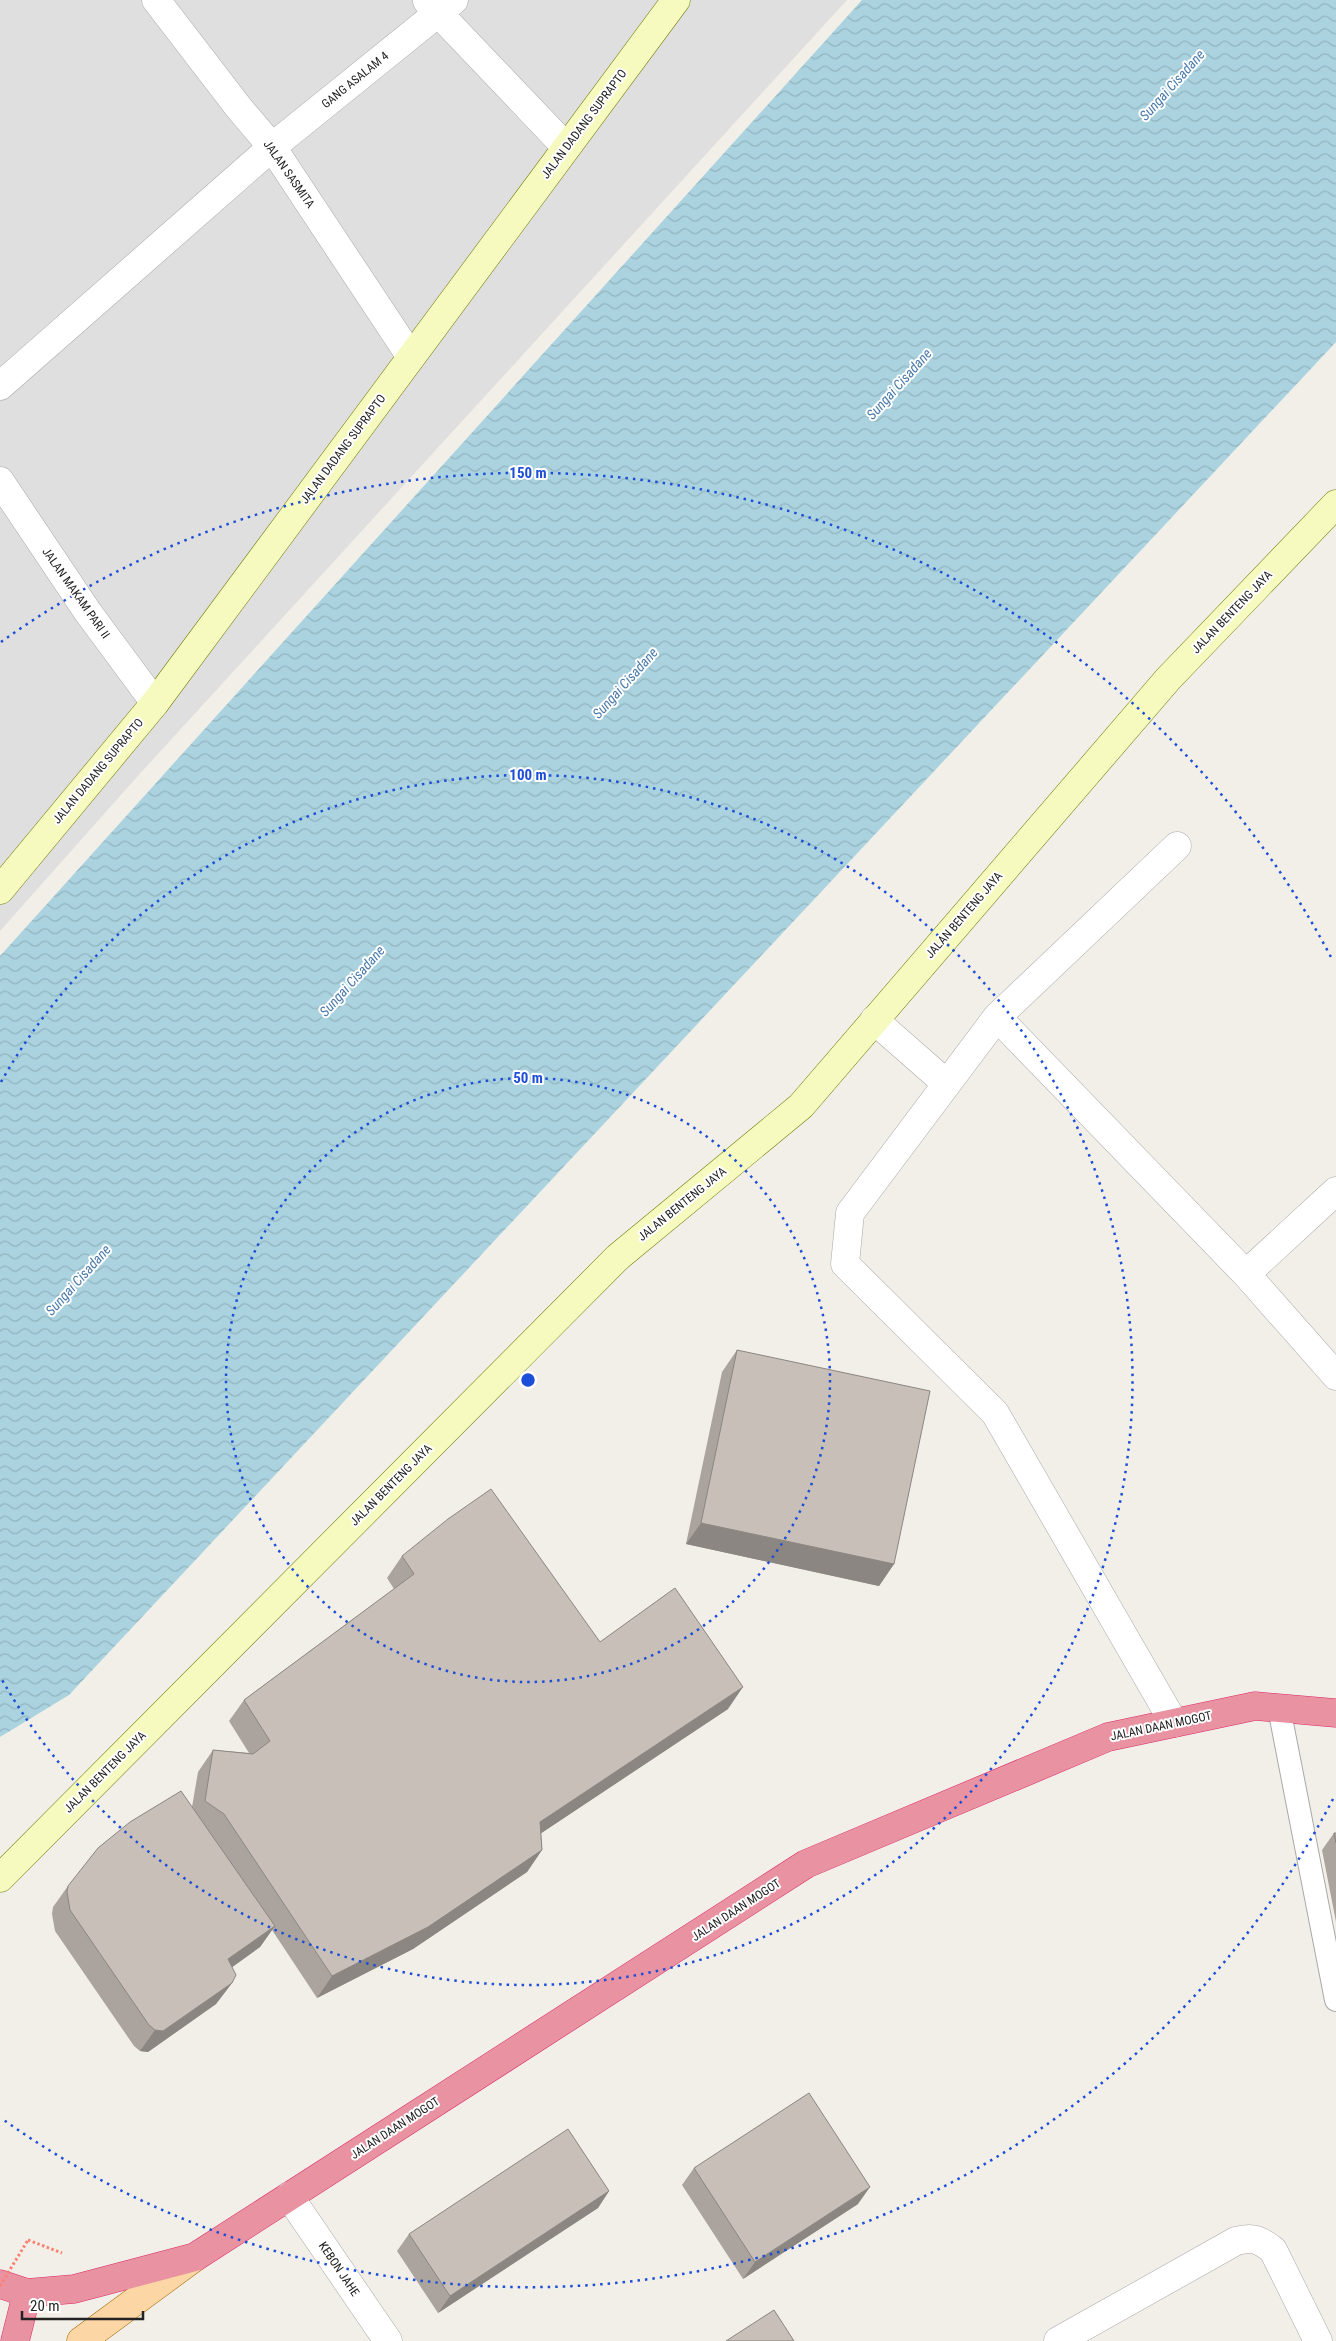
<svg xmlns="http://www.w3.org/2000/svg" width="1336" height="2341" font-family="'Roboto Condensed',sans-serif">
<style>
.residential{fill:#e0dfdf}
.water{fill:url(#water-waves)}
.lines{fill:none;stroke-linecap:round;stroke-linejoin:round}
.lane-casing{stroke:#a9a9a9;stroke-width:24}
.street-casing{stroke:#a9a9a9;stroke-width:29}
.secondary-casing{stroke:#707d05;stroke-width:29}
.primary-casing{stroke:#a06b00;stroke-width:29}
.highway-casing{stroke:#dc2a67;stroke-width:29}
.path{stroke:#fa8072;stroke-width:3;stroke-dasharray:2.5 2.5;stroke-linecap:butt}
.lane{stroke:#fff;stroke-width:22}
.street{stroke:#fff;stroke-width:28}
.secondary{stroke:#f7fabf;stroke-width:28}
.primary{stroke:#fcd6a4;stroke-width:28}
.highway{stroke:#e892a2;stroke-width:28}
.path-bridge{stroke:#fa8072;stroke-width:3;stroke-dasharray:2.5 2.5;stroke-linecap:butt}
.wall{fill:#aba49e}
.shaded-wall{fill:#8b8681}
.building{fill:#c7bfb8;stroke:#8b8681}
.ring{fill:none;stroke:#1d4ed8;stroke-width:2.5;stroke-dasharray:2.5 5}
.labels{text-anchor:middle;stroke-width:4;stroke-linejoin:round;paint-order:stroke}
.street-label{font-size:12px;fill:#222;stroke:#fff}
.water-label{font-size:14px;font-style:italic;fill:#4a7aab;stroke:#fff}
.centre{fill:#1d4ed8;stroke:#fff;stroke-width:2.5}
.ring-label{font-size:15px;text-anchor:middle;font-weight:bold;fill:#1d4ed8;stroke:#fff;stroke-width:4;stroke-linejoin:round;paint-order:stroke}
</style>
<defs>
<pattern id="water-waves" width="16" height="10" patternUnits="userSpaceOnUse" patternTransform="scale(1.25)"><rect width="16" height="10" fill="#aad3df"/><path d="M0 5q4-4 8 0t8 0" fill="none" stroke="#92b5bf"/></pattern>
</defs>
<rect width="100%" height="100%" fill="#f2efe9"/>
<!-- residential -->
<path class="residential" d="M0,0H847L136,778L0,931Z"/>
<!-- water -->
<path class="water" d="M862,0H1336V342L69,1695L0,1737V956Z"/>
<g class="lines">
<defs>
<path id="lane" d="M1279,1708L1336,2000"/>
<path id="street" d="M156,0L239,108L272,147L411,357
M427,1L566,147
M0,386L272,147L454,0
M0,481L87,611L155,703
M997,1017L1246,1274L1336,1376
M874,1020L947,1084
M1246,1274L1336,1191
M1174,1723L995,1413L845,1264L850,1213L997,1017L1177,846
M289,2196L388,2341
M1058,2341L1236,2241C1253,2236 1260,2240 1273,2250L1318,2341"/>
<path id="secondary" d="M0,890L155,703L676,0
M0,1878L618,1257L801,1106L1168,679L1336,504"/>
<path id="primary" d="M81,2341L195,2257"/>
<path id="highway" d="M0,2284L27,2293L74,2289L195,2257L806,1864L1108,1737L1255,1706L1336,1713
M15,2341L27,2293"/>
</defs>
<!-- lane casing -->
<use href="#lane" class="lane-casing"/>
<!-- street casing -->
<use href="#street" class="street-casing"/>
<!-- secondary casing -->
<use href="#secondary" class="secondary-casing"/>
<!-- primary casing -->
<use href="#primary" class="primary-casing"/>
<!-- highway casing -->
<use href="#highway" class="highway-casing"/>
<!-- path -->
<path class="path" d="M28,2240L62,2253"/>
<!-- lane -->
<use href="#lane" class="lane"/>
<!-- street -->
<use href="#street" class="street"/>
<!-- secondary -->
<use href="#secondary" class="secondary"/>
<!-- primary -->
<use href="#primary" class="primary"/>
<!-- highway -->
<use href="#highway" class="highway"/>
<!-- path-bridge -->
<path class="path-bridge" d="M0,2286L28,2240"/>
</g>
<!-- wall -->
<path class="wall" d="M737,1350L894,1564L879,1586L686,1544L722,1372Z
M402,1556L600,1642L728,1709L541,1833L542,1850L527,1872L413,1949L317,1998L272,1930L260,1947L232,1967V1983L216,2004L148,2052L140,2051L134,2046L55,1931L52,1914L53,1907L68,1886L192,1807L198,1772L213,1750L249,1753L229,1721L244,1700L394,1589L387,1578Z
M1334,1833H1336V1922L1322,1850Z
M694,2168L858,2204L743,2279L682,2185Z
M609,2191L598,2208L438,2313L397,2251L409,2234Z"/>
<!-- shaded-wall -->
<path class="shaded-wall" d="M701,1523L894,1564L879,1586L686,1544Z
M743,1687L728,1709L525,1844L540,1822Z
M542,1850L527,1872L413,1949L317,1998L332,1976Z
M275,1926L260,1947L213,1981L228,1959Z
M232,1983L216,2004L148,2052L140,2051L155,2030Z
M870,2187L858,2204L743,2279L755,2262Z
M609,2191L598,2208L438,2313L450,2296Z"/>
<!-- building -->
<path class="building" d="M737,1350L930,1391L894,1564L701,1523Z
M491,1489L600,1642L675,1588L743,1687L540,1822L542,1850L428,1927L332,1976L224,1814L205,1801L213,1750L253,1754L270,1741L244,1700L414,1574L402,1556L448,1519Z
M181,1791L275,1926L228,1959L236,1975L232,1983L163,2031L155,2030L149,2025L70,1910L67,1892L68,1886L98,1848L130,1822Z
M1334,1833H1336V1843Z
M809,2093L870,2187L755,2262L694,2168Z
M568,2129L609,2191L450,2296L409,2234Z
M774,2310L794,2341H726Z"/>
<!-- distance rings -->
<g class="ring">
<circle cx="528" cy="1380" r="302"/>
<path d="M1 1082A605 605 0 1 1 1 1678"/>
<path d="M1333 1799A907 907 0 0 1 1 2118M1 642A907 907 0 0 1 1333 961"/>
</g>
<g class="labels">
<!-- street labels -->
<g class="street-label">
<text transform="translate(355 80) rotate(-39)" y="4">GANG ASALAM 4</text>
<text transform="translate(584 124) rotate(-53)" y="4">JALAN DADANG SUPRAPTO</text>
<text transform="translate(289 174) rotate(55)" y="4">JALAN SASMITA</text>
<text transform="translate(343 449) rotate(-53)" y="4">JALAN DADANG SUPRAPTO</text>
<text transform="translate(76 593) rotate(55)" y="4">JALAN MAKAM PARI II</text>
<text transform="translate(1232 612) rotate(-46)" y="4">JALAN BENTENG JAYA</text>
<text transform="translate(98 771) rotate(-50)" y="4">JALAN DADANG SUPRAPTO</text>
<text transform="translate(964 915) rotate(-49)" y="4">JALAN BENTENG JAYA</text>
<text transform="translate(682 1204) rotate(-39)" y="4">JALAN BENTENG JAYA</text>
<text transform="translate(391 1485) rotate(-45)" y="4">JALAN BENTENG JAYA</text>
<text transform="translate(1161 1726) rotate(-12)" y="4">JALAN DAAN MOGOT</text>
<text transform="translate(105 1772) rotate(-45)" y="4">JALAN BENTENG JAYA</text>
<text transform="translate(736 1910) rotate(-33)" y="4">JALAN DAAN MOGOT</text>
<text transform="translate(395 2128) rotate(-33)" y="4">JALAN DAAN MOGOT</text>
<text transform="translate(339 2269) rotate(56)" y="4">KEBON JAHE</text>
</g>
<!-- water labels -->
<g class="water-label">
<text transform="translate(1172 85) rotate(-48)" y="5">Sungai Cisadane</text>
<text transform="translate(899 384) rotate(-48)" y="5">Sungai Cisadane</text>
<text transform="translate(625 683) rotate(-48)" y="5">Sungai Cisadane</text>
<text transform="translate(352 981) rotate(-48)" y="5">Sungai Cisadane</text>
<text transform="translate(78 1280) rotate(-48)" y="5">Sungai Cisadane</text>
</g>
</g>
<circle cx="528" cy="1380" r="8" class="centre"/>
<g class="ring-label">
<text x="528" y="478">150 m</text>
<text x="528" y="780">100 m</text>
<text x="528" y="1083">50 m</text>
</g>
<!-- scale -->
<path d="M22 2311v8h121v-8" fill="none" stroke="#222222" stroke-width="2.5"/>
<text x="30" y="2311" font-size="15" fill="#222222" stroke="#ffffff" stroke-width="4" paint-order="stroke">20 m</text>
</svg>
